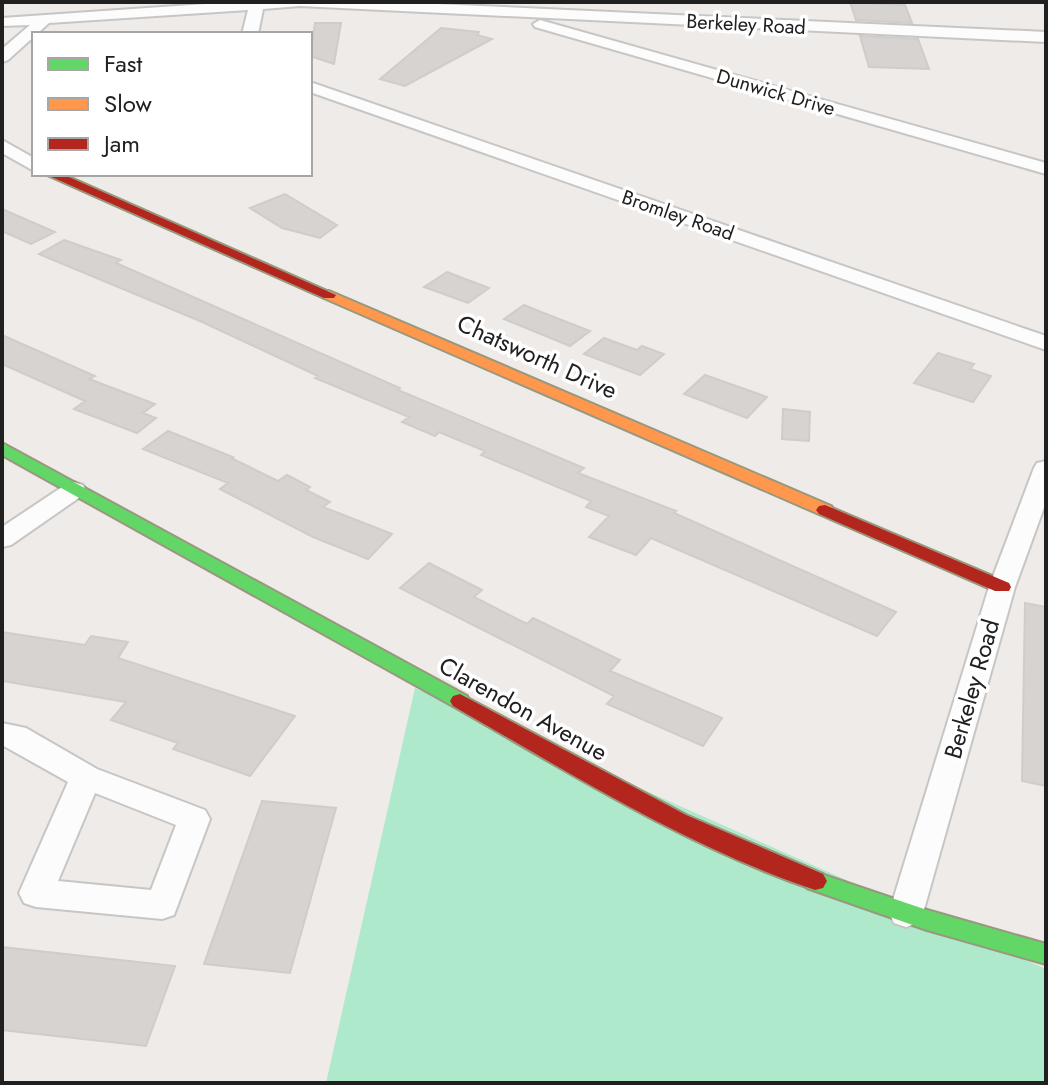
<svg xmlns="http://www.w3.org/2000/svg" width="1048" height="1085" font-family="Jost,sans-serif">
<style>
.pitch{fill:#afe9cb}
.building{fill:#d7d3d1;stroke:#d1ccc9;stroke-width:2}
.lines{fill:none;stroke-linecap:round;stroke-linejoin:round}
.street-casing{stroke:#c7c6c4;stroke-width:4}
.fast-casing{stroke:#99987f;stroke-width:4}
.slow-casing{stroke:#99987f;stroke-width:4}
.jam-casing{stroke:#99987f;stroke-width:4}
.street{fill:#fcfcfc;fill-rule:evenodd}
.fast{fill:#63d668;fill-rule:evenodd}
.slow{fill:#ff974d;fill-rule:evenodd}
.jam{fill:#b3261e;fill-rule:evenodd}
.labels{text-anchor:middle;stroke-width:7;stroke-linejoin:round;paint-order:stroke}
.far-street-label{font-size:20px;fill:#202020;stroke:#fff}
.street-label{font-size:24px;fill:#202020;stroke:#fff}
</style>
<rect width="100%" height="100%" fill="#eeebe8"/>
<!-- pitch -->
<path class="pitch" d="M415,688L1046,969V1083H326Z"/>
<!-- building -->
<path class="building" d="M850,2L905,5L912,23L856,20Z
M315,23H341L334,64L310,56Z
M441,28L479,32L477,35L492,39L405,86L380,79Z
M860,36L918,39L929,69L869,67Z
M285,194L337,225L320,238L282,228L250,208Z
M2,209L55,232L31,244L2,231Z
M64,240L121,260L116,263L400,388L398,390L584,468L578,473L676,511L674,513L896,612L877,636L651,538L636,555L589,537L609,516L586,507L591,501L481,455L485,451L439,432L435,436L402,422L409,417L315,378L318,376L200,321L39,254Z
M447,272L489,288L468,303L424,287Z
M524,305L541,312L590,331L570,346L504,319Z
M2,335L95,376L89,379L155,404L143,413L156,418L137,433L74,409L85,401L2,364Z
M604,338L637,350L642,346L664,354L640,375L584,354Z
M938,353L974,364L970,369L991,376L973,402L914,383Z
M705,375L767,397L747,418L684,394Z
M783,409L810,412L809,441L782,439Z
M168,431L233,457L231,458L278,481L287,475L310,487L306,490L330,502L323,507L392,534L368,559L313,537L220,489L228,483L143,449Z
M429,563L482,590L474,597L527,624L533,618L620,660L610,671L722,718L703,746L607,704L614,696L400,588Z
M1025,603L1046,607V786L1022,781Z
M2,632L85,645L91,636L128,642L118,658L295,716L250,776L173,749L178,743L111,720L126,702L2,681Z
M262,801L336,808L290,973L204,964Z
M2,947L175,966L146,1046L2,1030Z"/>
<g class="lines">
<defs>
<path id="street" d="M234,2H394L1046,32V42L300,6L263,9L258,34H242L248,10L49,23L8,60L2,62V49L30,25L2,26V18Z
M540,20L1046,163V174L535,27L533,24Z
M310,82L1046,336V350L310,92Z
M2,140L34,158V171L2,153Z
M1046,461V502L1015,587L923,913L918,923L906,927L894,923L889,913L989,587L1034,468L1037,463Z
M74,482L83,485L86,490L83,495L11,545L2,547V527L65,485Z
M2,723L26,728L97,769L205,810L210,819L174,915L162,919L36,907L24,903L19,893L68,782L2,745ZM95,793L176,825L151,890L58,881Z"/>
<path id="fast" d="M2,443L467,696L470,701L467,706H453L2,455Z
M815,872L927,910L1046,944V964L927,930L807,888L803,881L807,874Z"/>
<path id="slow" d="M329,291L831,506L834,510L831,514H819L324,298V292Z"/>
<path id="jam" d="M45,174H62L336,295L334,298H324Z
M825,505L1009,583L1011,587L1009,591H995L819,514L816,510L819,506Z
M460,694L686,815L823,874L827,881L823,888L815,890C687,847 570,773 453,706L450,701L453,696Z"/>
</defs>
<!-- street casing -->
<use href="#street" class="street-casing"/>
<!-- fast casing -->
<use href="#fast" class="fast-casing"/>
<!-- slow casing -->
<use href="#slow" class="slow-casing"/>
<!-- jam casing -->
<use href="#jam" class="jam-casing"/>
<!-- street -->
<use href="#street" class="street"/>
<!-- fast -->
<use href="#fast" class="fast"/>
<!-- slow -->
<use href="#slow" class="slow"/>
<!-- jam -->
<use href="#jam" class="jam"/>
</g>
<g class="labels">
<!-- far-street labels -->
<g class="far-street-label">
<text transform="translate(746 24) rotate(3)" y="7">Berkeley Road</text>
<text transform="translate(776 92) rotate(16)" y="7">Dunwick Drive</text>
<text transform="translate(678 215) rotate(19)" y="7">Bromley Road</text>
</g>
<!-- street labels -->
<g class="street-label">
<text transform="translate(537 357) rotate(24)" y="8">Chatsworth Drive</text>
<text transform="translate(972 689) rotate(-74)" y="8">Berkeley Road</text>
<text transform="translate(523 709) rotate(29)" y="8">Clarendon Avenue</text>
</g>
</g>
<!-- border -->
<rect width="1048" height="1085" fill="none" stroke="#202020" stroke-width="8"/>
<!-- legend -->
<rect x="32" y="32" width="280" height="144" fill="#ffffff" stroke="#a6a6a6" stroke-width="2"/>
<rect x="48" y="58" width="40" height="12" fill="#63d668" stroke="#a6a6a6" stroke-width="2"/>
<text x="104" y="72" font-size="24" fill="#202020">Fast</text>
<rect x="48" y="98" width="40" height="12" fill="#ff974d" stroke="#a6a6a6" stroke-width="2"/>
<text x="104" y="112" font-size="24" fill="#202020">Slow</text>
<rect x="48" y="138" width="40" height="12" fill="#b3261e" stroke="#a6a6a6" stroke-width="2"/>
<text x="104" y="152" font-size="24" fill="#202020">Jam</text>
</svg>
